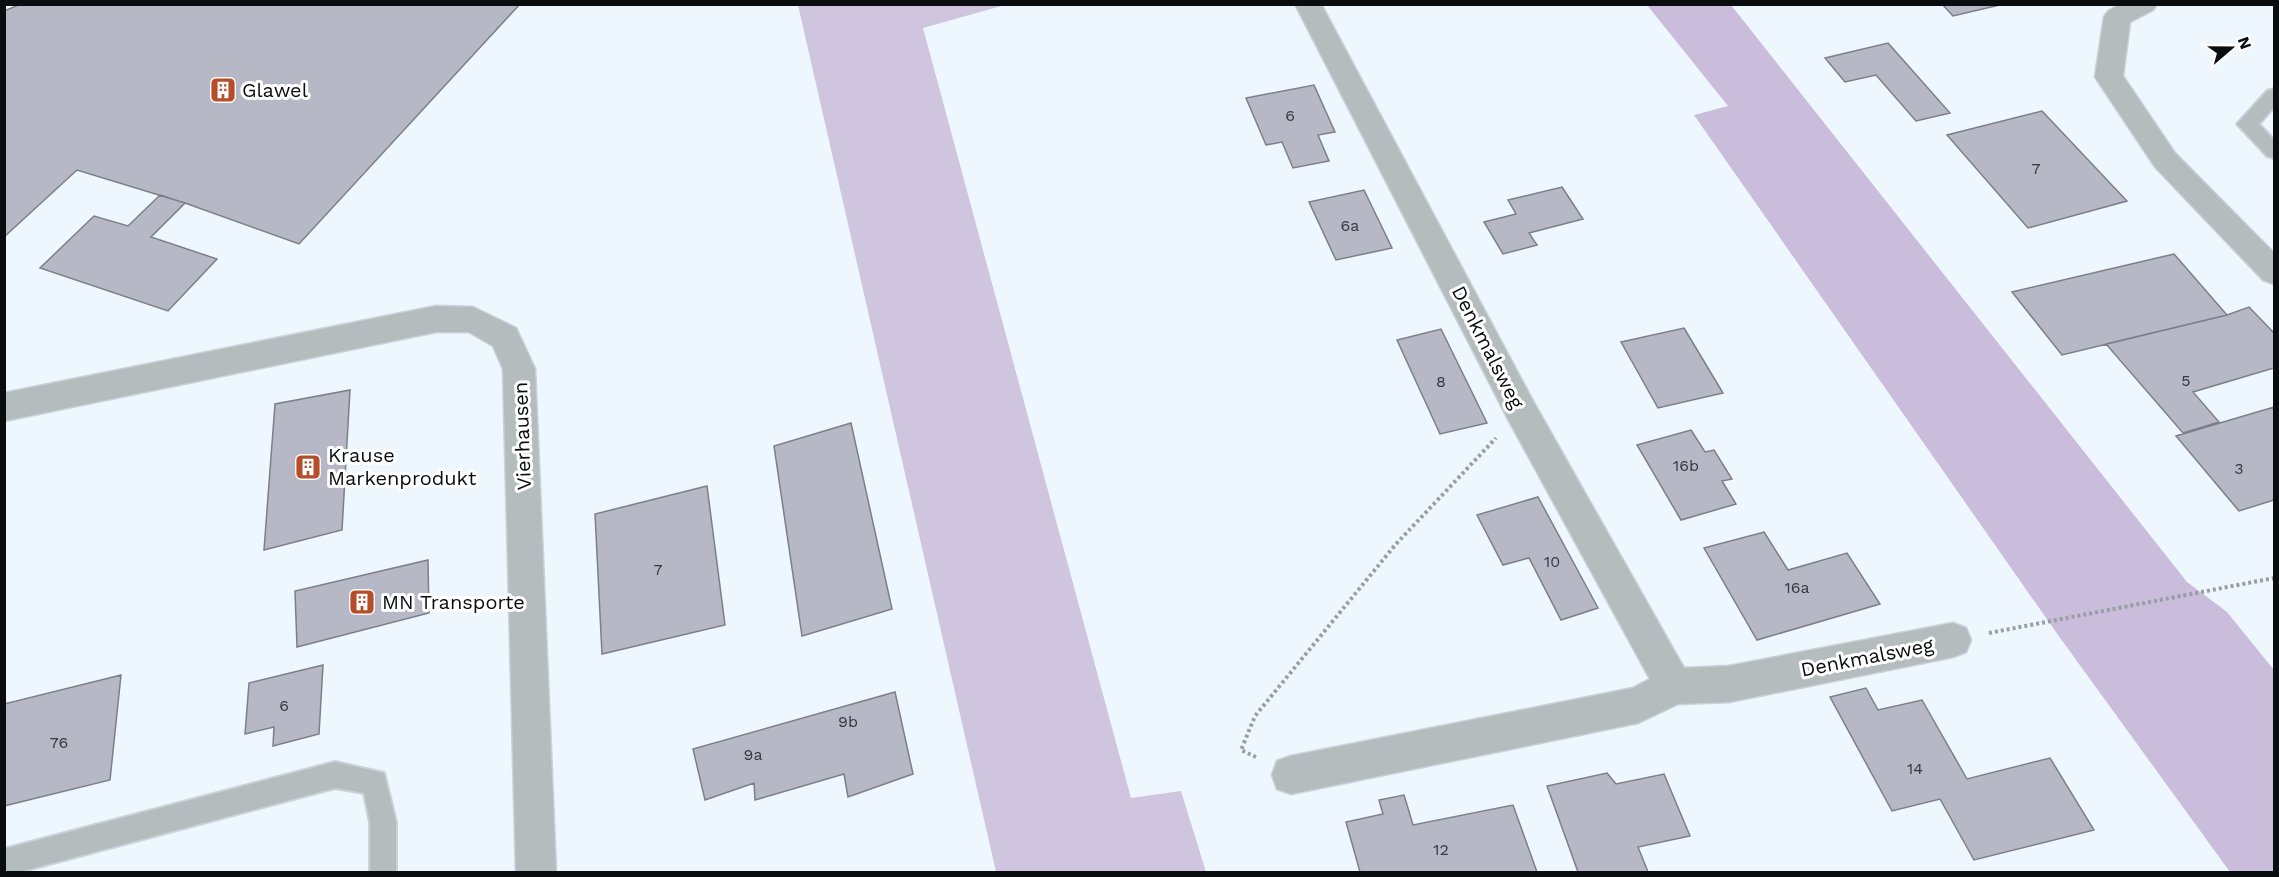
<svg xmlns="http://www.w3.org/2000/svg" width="2279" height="877" font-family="'Work Sans',sans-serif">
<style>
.green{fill:#d0c5df}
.forest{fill:#cabcdb}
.building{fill:#b6b9c5;stroke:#7c7f8a;stroke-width:1.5}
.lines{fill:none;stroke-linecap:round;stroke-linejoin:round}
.service-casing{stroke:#cad2d8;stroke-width:4}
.minor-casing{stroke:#cad2d8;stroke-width:3}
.path{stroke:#979ea4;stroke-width:4;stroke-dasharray:3 3;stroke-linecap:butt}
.service{fill:#b5bcbd;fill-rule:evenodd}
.minor{fill:#b5bcbd;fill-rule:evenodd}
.labels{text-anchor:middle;stroke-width:6;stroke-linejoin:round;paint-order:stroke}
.number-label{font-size:16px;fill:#35383d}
.poi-label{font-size:20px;fill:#0a0d10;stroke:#fff;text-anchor:start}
.street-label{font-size:20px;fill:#0a0d10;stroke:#fff}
</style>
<rect width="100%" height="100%" fill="#eef7fe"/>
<!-- green -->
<path class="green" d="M798,5H1005L923,28L1131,798L1181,791L1206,872H996Z"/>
<!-- forest -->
<path class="forest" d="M1647,5H1731L2187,582L2227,612L2274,670V872H2230L2058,635L1694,115L1728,106Z"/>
<!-- building -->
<path class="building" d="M21,4H520L299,244L185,203L77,170L4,237V11Z
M1942,4H2004L1953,16Z
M1888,43L1950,113L1916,121L1876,75L1845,82L1825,58Z
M1314,85L1335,132L1318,135L1329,161L1293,168L1282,142L1266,145L1246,98Z
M2042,111L2127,201L2028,228L1947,135Z
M1562,187L1583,219L1529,233L1537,245L1503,254L1484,222L1516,214L1508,200Z
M1364,190L1392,248L1336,260L1309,202Z
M160,195L185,203L151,237L217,259L168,311L40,268L94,216L128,226Z
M2174,254L2227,315L2062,355L2012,292Z
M2249,307L2274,333V368L2193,392L2219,422L2183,433L2106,344L2227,315Z
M1684,328L1723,393L1658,408L1621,342Z
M1441,329L1487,423L1440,434L1397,340Z
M350,390L342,530L264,550L275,404Z
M2274,407V500L2239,511L2176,436Z
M851,423L892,609L802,636L774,446Z
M1691,430L1705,452L1714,450L1732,479L1722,481L1736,504L1681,520L1637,445Z
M707,486L725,625L602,654L595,514Z
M1538,497L1598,608L1561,620L1529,558L1503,565L1477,515Z
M1764,532L1788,570L1847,553L1880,604L1757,640L1704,548Z
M428,560L429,613L297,647L295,591Z
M323,665L319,734L273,746L274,727L245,734L249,683Z
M121,675L110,780L4,806V704Z
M1866,688L1878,710L1922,700L1967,779L2050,758L2094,830L1974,860L1940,799L1892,811L1830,697Z
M895,692L913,774L848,797L844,774L755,800L754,783L705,800L693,749Z
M1607,773L1616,784L1664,774L1690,836L1638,847L1648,872H1578L1547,786Z
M1404,795L1413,825L1513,805L1537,872H1360L1346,822L1383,814L1379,800Z"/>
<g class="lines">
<defs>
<path id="service" d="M2274,89V107L2259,124L2274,140V158L2267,156L2237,124L2267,91Z
M335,762L384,773L396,822V872H370V822L364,793L335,788L19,872H4V849Z"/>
<path id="minor" d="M1295,4H1321L1533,401L1684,668L1729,666L1953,623L1966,628L1971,640L1966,652L1953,657L1729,702L1678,704L1638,723L1291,794L1277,789L1272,775L1277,761L1291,756L1633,688L1650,679L1509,421Z
M2121,4H2157L2153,10L2130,22L2123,76L2175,153L2274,253V284L2263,280L2155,167L2095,77L2104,17L2108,11Z
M436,306L473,307L516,328L535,369L556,872H516L503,369L493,346L469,332H436L4,421V393Z"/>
</defs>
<!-- service casing -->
<use href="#service" class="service-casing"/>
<!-- minor casing -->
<use href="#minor" class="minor-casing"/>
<!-- path -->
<path class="path" d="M1989,633L2274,578
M1256,757L1241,750L1255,716L1396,544L1496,438"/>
<!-- service -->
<use href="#service" class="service"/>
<!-- minor -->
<use href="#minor" class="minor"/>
</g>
<!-- icons -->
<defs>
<symbol id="building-square" viewBox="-11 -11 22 22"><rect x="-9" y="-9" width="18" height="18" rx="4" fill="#b54d29" stroke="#fff"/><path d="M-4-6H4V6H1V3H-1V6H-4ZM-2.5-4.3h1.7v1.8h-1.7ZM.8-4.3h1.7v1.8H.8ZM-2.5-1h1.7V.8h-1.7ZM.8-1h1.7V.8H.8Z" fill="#fff"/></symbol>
</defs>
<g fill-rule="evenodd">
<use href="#building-square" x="208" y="75" width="30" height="30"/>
<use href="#building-square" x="293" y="452" width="30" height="30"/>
<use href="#building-square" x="347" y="587" width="30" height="30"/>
</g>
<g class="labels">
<!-- number labels -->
<g class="number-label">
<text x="1290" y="121">6</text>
<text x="2036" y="174">7</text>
<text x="1350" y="231">6a</text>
<text x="2186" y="386">5</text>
<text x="1441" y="387">8</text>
<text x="1686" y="471">16b</text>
<text x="2239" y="474">3</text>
<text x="1552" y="567">10</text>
<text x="658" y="575">7</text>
<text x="1797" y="593">16a</text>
<text x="284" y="711">6</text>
<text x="848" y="727">9b</text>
<text x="59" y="748">76</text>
<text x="753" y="760">9a</text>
<text x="1915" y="774">14</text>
<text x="1441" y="855">12</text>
</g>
<!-- poi labels -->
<g class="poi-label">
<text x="242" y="97">Glawel</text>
<text x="328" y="462">Krause<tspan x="328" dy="23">Markenprodukt</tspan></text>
<text x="382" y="609">MN Transporte</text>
</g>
<!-- street labels -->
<g class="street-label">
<text transform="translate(1488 347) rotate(63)" y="7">Denkmalsweg</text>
<text transform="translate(522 436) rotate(-92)" y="7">Vierhausen</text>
<text transform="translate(1867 657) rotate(-11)" y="7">Denkmalsweg</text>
</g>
</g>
<!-- border -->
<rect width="2279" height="877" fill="none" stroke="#0a0d10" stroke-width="12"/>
<!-- north arrow -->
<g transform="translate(2231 48) rotate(70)" stroke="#ffffff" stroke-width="4.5" paint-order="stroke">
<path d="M0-4.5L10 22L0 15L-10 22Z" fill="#0a0d10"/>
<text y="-9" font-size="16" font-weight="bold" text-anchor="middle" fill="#0a0d10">N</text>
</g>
</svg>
